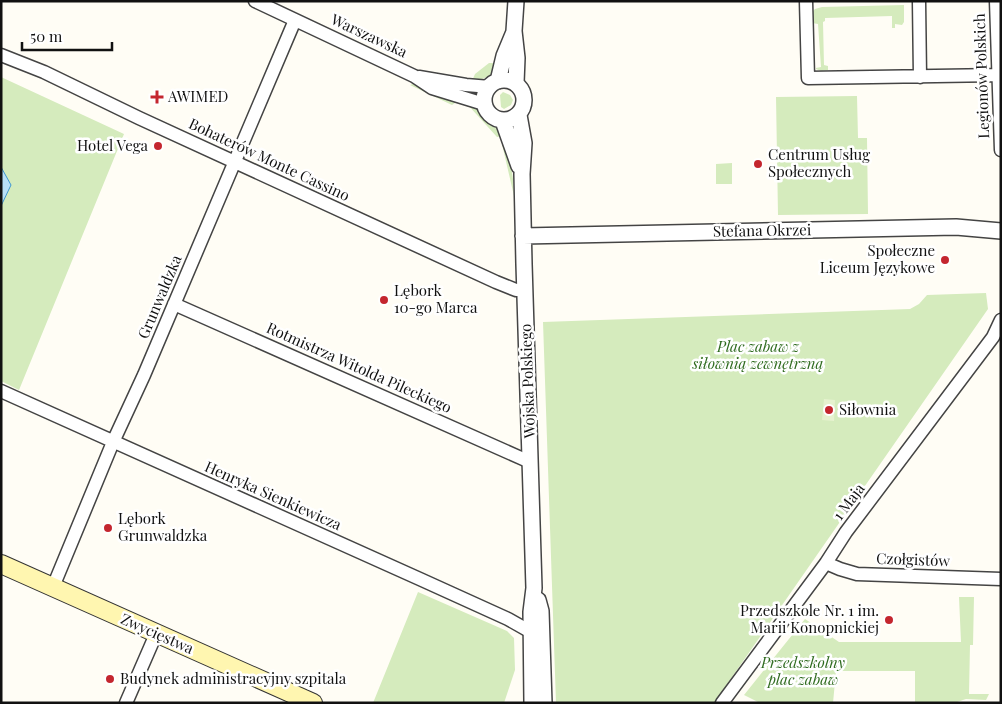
<svg xmlns="http://www.w3.org/2000/svg" width="1002" height="704" font-family="'Playfair Display',serif">
<style>
.green{fill:#d5ebbd}
.pitch{fill:#e6f2cf}
.water{fill:#b9e0f7;stroke:#3f96cf}
.lines{fill:none;stroke-linecap:round;stroke-linejoin:round}
.minor-casing{stroke:#444;stroke-width:15}
.tertiary-casing{stroke:#444;stroke-width:18}
.secondary-casing{stroke:#333;stroke-width:20}
.minor{stroke:#fff;stroke-width:12}
.tertiary{stroke:#fff;stroke-width:15}
.secondary{stroke:#fff6b0;stroke-width:18}
.poi-dot{fill:#c4262e;stroke:#fff;stroke-width:2}
.labels{text-anchor:middle;stroke-width:5;stroke-linejoin:round;paint-order:stroke}
.street-label{font-size:15px;fill:#111;stroke:#fff}
.poi-label{font-size:15px;fill:#111;stroke:#fff;text-anchor:start}
.park-label{font-size:15px;font-style:italic;fill:#2f6b1f;stroke:#fff}
</style>
<rect width="100%" height="100%" fill="#fffdf5"/>
<!-- green -->
<path class="green" d="M904,5V22L902,25L895,24V28H892V16L825,18V21L823,22L824,65L828,66V70L821,71L816,69V68L821,67L818,24L812,23L811,13L815,9L822,7Z
M489,63H499C493,75 485,80 472,81L475,74Z
M1,77L124,134L19,390L1,381Z
M413,84L431,92L456,100L455,103L452,105L410,85Z
M503,92L510,95L513,100L511,105L504,109L501,107L500,95Z
M857,96L858,138H867L868,214L778,215L776,97Z
M468,105L480,109L489,121L499,127L505,136L497,137Z
M507,142L513,179L514,196L502,144Z
M732,163V184H716V164Z
M986,293L988,309L714,703H556L543,322L910,309L919,304L927,295Z
M418,592L507,631L514,638L515,670L504,703H373Z
M959,597H974L973,645H970L969,694H989L986,700L966,699L954,703H915V671H836L833,703H760L744,695L805,619L839,642H961Z"/>
<!-- pitch -->
<path class="pitch" d="M824,399L835,400L834,421L822,420Z"/>
<!-- water -->
<path class="water" d="M1,167L11,185L1,206Z"/>
<g class="lines">
<defs>
<path id="minor" d="M255,1L414,76L432,88L484,104
M806,1L808,78L999,75
M919,1L920,77
M996,1L1001,150
M1,55L44,72L139,118L496,282L516,290H525
M419,77L466,85L490,87
M174,304L530,462
M1,391L422,580L508,619L531,632
M826,563L840,569L857,574L1001,579
M53,587L113,442L144,375L295,20
M126,703L156,634
M722,703L826,563L846,532L993,337L1001,320"/>
<path id="tertiary" d="M484 100a20 20 0 1 1 40 0a20 20 0 1 1-40 0Z
M498,81L504,56L514,32
M516,83L517,58L514,31L516,1
M519,115L524,143L522,174L524,264L534,588L531,612L532,703
M503,121L519,166
M523,236L956,227L1001,231
M538,600L541,611L544,703"/>
<path id="secondary" d="M1,564L313,703"/>
</defs>
<!-- minor casing -->
<use href="#minor" class="minor-casing"/>
<!-- tertiary casing -->
<use href="#tertiary" class="tertiary-casing"/>
<!-- secondary casing -->
<use href="#secondary" class="secondary-casing"/>
<!-- minor -->
<use href="#minor" class="minor"/>
<!-- tertiary -->
<use href="#tertiary" class="tertiary"/>
<!-- secondary -->
<use href="#secondary" class="secondary"/>
</g>
<!-- markers -->
<g class="poi-dot">
<path d="M154.5 89.5h5v5h5v5h-5v5h-5v-5h-5v-5h5z"/>
<circle cx="158" cy="146" r="5"/>
<circle cx="758" cy="164" r="5"/>
<circle cx="945" cy="260" r="5"/>
<circle cx="384" cy="300" r="5"/>
<circle cx="829" cy="410" r="5"/>
<circle cx="108" cy="528" r="5"/>
<circle cx="889" cy="620" r="5"/>
<circle cx="110" cy="679" r="5"/>
</g>
<g class="labels">
<!-- street labels -->
<g class="street-label">
<text transform="translate(369 36) rotate(25)" y="5">Warszawska</text>
<text transform="translate(982 76) rotate(-92)" y="5">Legionów Polskich</text>
<text transform="translate(269 160) rotate(25)" y="5">Bohaterów Monte Cassino</text>
<text transform="translate(762 231) rotate(-1)" y="5">Stefana Okrzei</text>
<text transform="translate(160 297) rotate(-67)" y="5">Grunwaldzka</text>
<text transform="translate(359 368) rotate(24)" y="5">Rotmistrza Witolda Pileckiego</text>
<text transform="translate(528 381) rotate(-92)" y="5">Wojska Polskiego</text>
<text transform="translate(273 496) rotate(24)" y="5">Henryka Sienkiewicza</text>
<text transform="translate(849 502) rotate(-53)" y="5">1 Maja</text>
<text transform="translate(913 560) rotate(2)" y="5">Czołgistów</text>
<text transform="translate(157 634) rotate(24)" y="5">Zwycięstwa</text>
</g>
<!-- poi labels -->
<g class="poi-label">
<text x="168" y="102">AWIMED</text>
<text x="148" y="151" text-anchor="end">Hotel Vega</text>
<text x="768" y="160">Centrum Usług<tspan x="768" dy="17">Społecznych</tspan></text>
<text x="935" y="256" text-anchor="end">Społeczne<tspan x="935" dy="17">Liceum Językowe</tspan></text>
<text x="394" y="296">Lębork<tspan x="394" dy="17">10-go Marca</tspan></text>
<text x="839" y="415">Siłownia</text>
<text x="118" y="524">Lębork<tspan x="118" dy="17">Grunwaldzka</tspan></text>
<text x="879" y="616" text-anchor="end">Przedszkole Nr. 1 im.<tspan x="879" dy="17">Marii Konopnickiej</tspan></text>
<text x="120" y="684">Budynek administracyjny szpitala</text>
</g>
<!-- park labels -->
<g class="park-label">
<text x="758" y="352">Plac zabaw z<tspan x="758" dy="17">siłownią zewnętrzną</tspan></text>
<text x="803" y="668">Przedszkolny<tspan x="803" dy="17">plac zabaw</tspan></text>
</g>
</g>
<!-- border -->
<rect width="1002" height="704" fill="none" stroke="#111111" stroke-width="5"/>
<!-- scale -->
<path d="M22 42v8h90v-8" fill="none" stroke="#111111" stroke-width="2.5"/>
<text x="30" y="42" font-size="15" fill="#111111" stroke="#ffffff" stroke-width="4" paint-order="stroke">50 m</text>
</svg>
